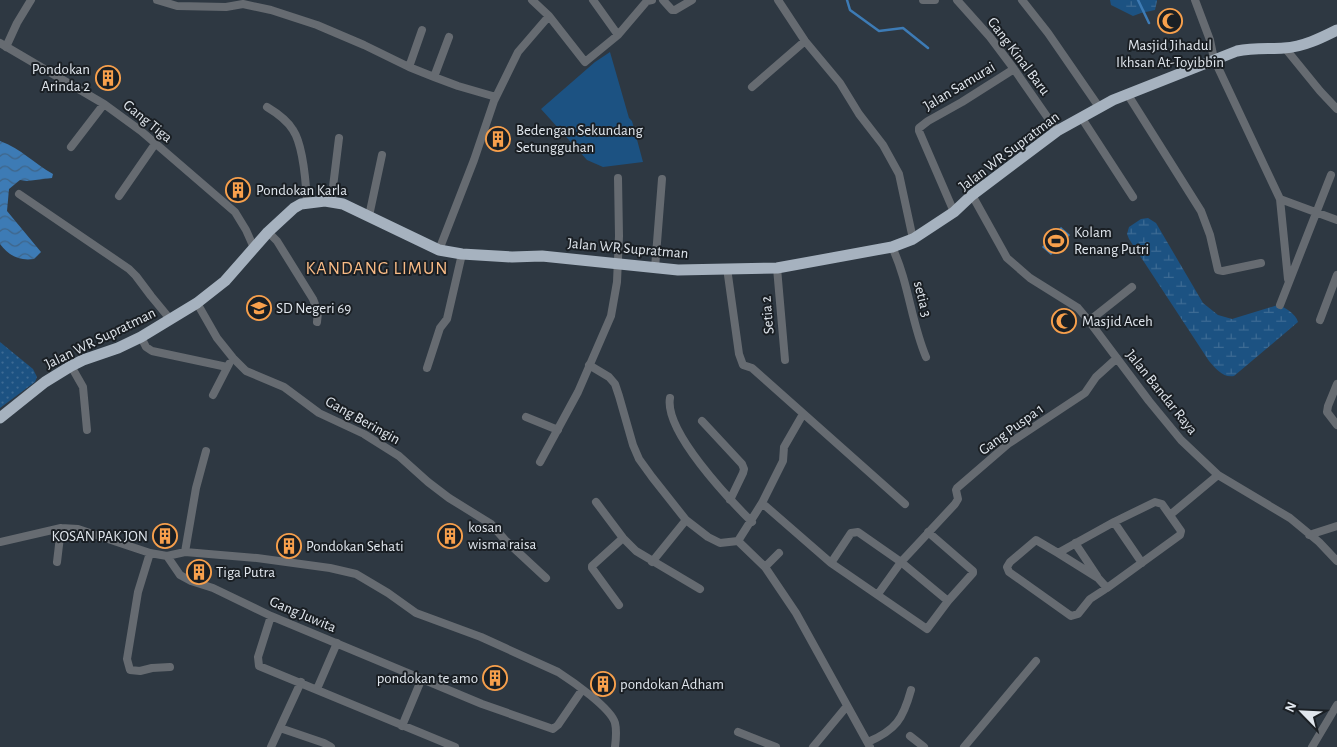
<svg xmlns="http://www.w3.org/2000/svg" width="1337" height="747" font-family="'Alegreya Sans',sans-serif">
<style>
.grass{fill:#1c5282}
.wetland{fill:url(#wetland-marsh)}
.park{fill:url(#park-dots)}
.water{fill:url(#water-waves)}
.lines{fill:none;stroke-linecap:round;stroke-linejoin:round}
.stream{stroke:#3d7bb5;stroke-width:2.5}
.minor{stroke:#666b71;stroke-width:8}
.highway{stroke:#a6b2bf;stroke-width:11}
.labels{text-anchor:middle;stroke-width:4;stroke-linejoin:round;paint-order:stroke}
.poi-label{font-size:15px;fill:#e0e6ed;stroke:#1a1f24;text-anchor:start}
.street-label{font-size:15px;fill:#e0e6ed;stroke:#1a1f24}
.quarter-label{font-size:18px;letter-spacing:1px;fill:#fabc86;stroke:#1a1f24}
</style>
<defs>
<pattern id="wetland-marsh" width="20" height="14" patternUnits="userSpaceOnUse" patternTransform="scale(1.25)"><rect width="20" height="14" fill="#1c5282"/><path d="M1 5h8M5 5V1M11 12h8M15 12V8" fill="none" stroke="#3d6b94"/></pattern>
<pattern id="park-dots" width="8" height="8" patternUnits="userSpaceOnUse" patternTransform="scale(1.25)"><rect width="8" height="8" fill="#1c5282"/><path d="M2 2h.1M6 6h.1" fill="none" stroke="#3d6b94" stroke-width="1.8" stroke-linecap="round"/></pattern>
<pattern id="water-waves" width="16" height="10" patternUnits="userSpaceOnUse" patternTransform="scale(1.25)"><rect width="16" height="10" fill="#3d7bb5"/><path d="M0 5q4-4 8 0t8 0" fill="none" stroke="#3f6589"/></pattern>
</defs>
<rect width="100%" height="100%" fill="#2e3842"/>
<!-- grass -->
<path class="grass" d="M610,52L629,118L632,121L643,162L603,167L587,160L541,109L595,62Z"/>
<!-- wetland -->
<path class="wetland" d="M1110,0H1157V1L1155,10L1141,13L1133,16L1111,5Z
M1148,218L1156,223L1203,303L1218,315L1232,319L1278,305C1285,307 1296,314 1298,322L1234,376C1223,378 1216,369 1209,361L1129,239L1127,234L1129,227L1141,219Z"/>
<!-- park -->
<path class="park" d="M0,342L33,369L37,377L35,382L0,408Z"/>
<!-- water -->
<path class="water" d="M0,141C22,149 33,163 53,174L52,178L27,181L20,180L9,189L7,211L41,252L34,259C19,261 9,256 0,244Z
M1061,227L1070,235L1051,255L1042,247Z"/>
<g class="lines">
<!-- stream -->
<path class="stream" d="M847,0L850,10L879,31L903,28L928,48
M1138,0L1149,23"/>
<!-- minor -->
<path class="minor" d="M157,0L177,6L226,7L243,4L271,10L317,25L364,45L409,67L434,77L458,86L496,97
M532,0L549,16L585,62L618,35L647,1L652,0
M593,0L618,35
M663,0L672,10H675L692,0
M778,0L805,41L840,83L859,114L883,145L899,174L913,239
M923,0H935
M957,0L990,37L1014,69L1057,131
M1022,0L1048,33L1099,107
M1195,0L1210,40L1214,59L1280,199L1337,220
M0,43L104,104L141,131L235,212L246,230L254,248
M6,47L17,23L31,0
M1285,48L1320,91L1337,109
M409,67L422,30
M434,77L449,37
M752,87L805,41
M1128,95L1201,211L1210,235L1218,270L1223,271L1261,263
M267,107C277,113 287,120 293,130C303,145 306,184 307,202
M1081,117L1133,197
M71,147L104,104
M19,194L129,269L136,276L151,296L170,319
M972,195L1007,258L1030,278L1078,308L1089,321L1149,401L1181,440L1218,475L1290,518L1319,542L1337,561
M119,196L155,144
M1280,199L1288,279
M331,203L339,138
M954,212L919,131V128L928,121L962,102L1014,69
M369,216L382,155
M268,232L277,241L313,299L318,312L317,322
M892,247C909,283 911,322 926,357
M439,250L474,160L494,101L518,52L549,16
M655,268L662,179
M727,268L739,354L743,365L752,368L905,504
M777,268L785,360
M197,303L217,338L233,358L246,371L284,387L319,413L364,434L399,456L428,482L449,498L491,524L505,540L546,578
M1280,305L1331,175
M1320,320L1337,275
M1089,321L1132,287
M141,337L146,347L152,351L227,367
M589,365L609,377L615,384L619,396L633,445L639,459L652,477L686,520L708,537L720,543L738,541L765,567L796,613L870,747
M71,366L83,387L87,430
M427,368L440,328L447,319L462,254
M1337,384L1328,406L1327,412L1337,425
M213,395L229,364
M670,398C664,431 729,499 752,522
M526,417L558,430
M702,421L742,464L744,469L743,473L730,500
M540,462L578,392L611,316L617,282L619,236L618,178
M596,502L623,538L636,551L700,589
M1155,502L1162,504L1181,531L1180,535L1107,588L1098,578L1058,553L1114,522Z
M762,503L831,563L927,629L948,601L973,573V571L928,532
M1170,515L1218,475
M1114,522L1142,563
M1309,535L1337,526
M738,541L762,503L783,461L784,447L803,414
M0,542L61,528L78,529L150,553L167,556L180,575L191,581L213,588L271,616L482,704L553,729L558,725L582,690
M1075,543L1097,576
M185,552L196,488L206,451
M150,553L138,592L127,659L130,670L140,671L152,668L170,667
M1058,553L1036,540L1010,562L1007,567L1009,572L1071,616L1078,614L1090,599L1107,588
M167,556L185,552L257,558L330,568L356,574L388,593L416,613L481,637L558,672C572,681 611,708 615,723C617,731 616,739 615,747
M57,562L61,528
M652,562L686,520
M831,563L851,533L858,532L901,562L948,601
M765,567L779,553
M878,594L901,562L955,504L958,499L956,490L957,488L1008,444L1085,393L1096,377L1117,358
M619,605L592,568V566L623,538
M271,616L258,657L259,666L455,747
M317,689L337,643
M402,726L422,678
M280,728L324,743L331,747
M738,732L776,747
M910,736L924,747
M868,742C896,730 903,719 911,690
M271,747L301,682
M813,747L847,706
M964,747L1036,661
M1312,747L1337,705"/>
<!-- highway -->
<path class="highway" d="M0,418L45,382L71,366L83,360L118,348L141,337L197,303L225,281L268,232L294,208L301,204L325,201L343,204L439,250L462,254L512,257L542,256L678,270L777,268L892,247L913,239L954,212L972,195L1057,131L1113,100L1237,51C1253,48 1268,49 1284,48C1303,47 1321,38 1337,30"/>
</g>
<!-- icons -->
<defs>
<symbol id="mosque-ring" viewBox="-11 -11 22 22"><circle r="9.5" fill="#1a1f24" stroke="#f8a04c" stroke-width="1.5"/><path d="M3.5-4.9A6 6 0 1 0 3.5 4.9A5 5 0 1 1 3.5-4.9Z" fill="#f8a04c"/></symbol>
<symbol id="building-ring" viewBox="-11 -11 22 22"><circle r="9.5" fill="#1a1f24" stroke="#f8a04c" stroke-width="1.5"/><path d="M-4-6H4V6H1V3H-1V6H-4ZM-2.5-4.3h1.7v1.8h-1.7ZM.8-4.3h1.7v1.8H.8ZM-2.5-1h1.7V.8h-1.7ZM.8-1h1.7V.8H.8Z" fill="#f8a04c"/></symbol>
<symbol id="stadium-ring" viewBox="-11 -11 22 22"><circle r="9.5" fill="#1a1f24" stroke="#f8a04c" stroke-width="1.5"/><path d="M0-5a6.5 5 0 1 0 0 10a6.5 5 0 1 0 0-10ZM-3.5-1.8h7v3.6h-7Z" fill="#f8a04c"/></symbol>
<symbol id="school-ring" viewBox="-11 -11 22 22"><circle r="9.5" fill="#1a1f24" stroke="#f8a04c" stroke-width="1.5"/><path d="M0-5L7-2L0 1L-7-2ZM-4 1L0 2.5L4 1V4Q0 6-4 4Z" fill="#f8a04c"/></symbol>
</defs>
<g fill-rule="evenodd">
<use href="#mosque-ring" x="1156" y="7" width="28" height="28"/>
<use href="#building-ring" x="94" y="64" width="28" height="28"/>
<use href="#building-ring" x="484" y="125" width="28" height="28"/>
<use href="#building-ring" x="224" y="176" width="28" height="28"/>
<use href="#stadium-ring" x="1042" y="227" width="28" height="28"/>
<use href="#school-ring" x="245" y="294" width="28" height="28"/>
<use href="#mosque-ring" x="1050" y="307" width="28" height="28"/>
<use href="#building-ring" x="151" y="522" width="28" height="28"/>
<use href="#building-ring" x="436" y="522" width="28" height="28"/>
<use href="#building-ring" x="275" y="532" width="28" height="28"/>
<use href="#building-ring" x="185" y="558" width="28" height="28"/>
<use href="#building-ring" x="481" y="664" width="28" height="28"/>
<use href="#building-ring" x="589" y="670" width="28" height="28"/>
</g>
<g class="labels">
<!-- poi labels -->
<g class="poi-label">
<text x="1170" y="50" text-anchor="middle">Masjid Jihadul<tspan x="1170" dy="17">Ikhsan At-Toyibbin</tspan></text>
<text x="90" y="74" text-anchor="end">Pondokan<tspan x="90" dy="17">Arinda 2</tspan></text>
<text x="516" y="135">Bedengan Sekundang<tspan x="516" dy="17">Setungguhan</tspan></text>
<text x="256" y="195">Pondokan Karla</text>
<text x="1074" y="237">Kolam<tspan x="1074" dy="17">Renang Putri</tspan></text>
<text x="276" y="313">SD Negeri 69</text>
<text x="1082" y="326">Masjid Aceh</text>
<text x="468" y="532">kosan<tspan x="468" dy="17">wisma raisa</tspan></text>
<text x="148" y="541" text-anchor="end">KOSAN PAK JON</text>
<text x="306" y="551">Pondokan Sehati</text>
<text x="216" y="577">Tiga Putra</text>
<text x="478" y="683" text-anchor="end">pondokan te amo</text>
<text x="620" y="689">pondokan Adham</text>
</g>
<!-- street labels -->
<g class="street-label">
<text transform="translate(1019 56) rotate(53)" y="5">Gang Kinal Baru</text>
<text transform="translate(959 86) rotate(-31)" y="5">Jalan Samurai</text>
<text transform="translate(148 121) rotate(39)" y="5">Gang Tiga</text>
<text transform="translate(1009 151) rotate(-37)" y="5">Jalan WR Supratman</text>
<text transform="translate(628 248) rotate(5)" y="5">Jalan WR Supratman</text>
<text transform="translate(923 299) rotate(76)" y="5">setia 3</text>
<text transform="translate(767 315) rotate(-95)" y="5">Setia 2</text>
<text transform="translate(100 338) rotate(-26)" y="5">Jalan WR Supratman</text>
<text transform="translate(1162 392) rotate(51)" y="5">Jalan Bandar Raya</text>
<text transform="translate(363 420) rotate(29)" y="5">Gang Beringin</text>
<text transform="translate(1011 429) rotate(-36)" y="5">Gang Puspa 1</text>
<text transform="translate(303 614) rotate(23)" y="5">Gang Juwita</text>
</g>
<!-- quarter labels -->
<g class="quarter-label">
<text x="377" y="274">KANDANG LIMUN</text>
</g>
</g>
<!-- north arrow -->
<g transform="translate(1302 712) rotate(294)" stroke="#1a1f24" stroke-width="4" paint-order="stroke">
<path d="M0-4L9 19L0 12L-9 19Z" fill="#e0e6ed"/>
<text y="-8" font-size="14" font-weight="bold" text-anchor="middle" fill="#e0e6ed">N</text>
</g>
</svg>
